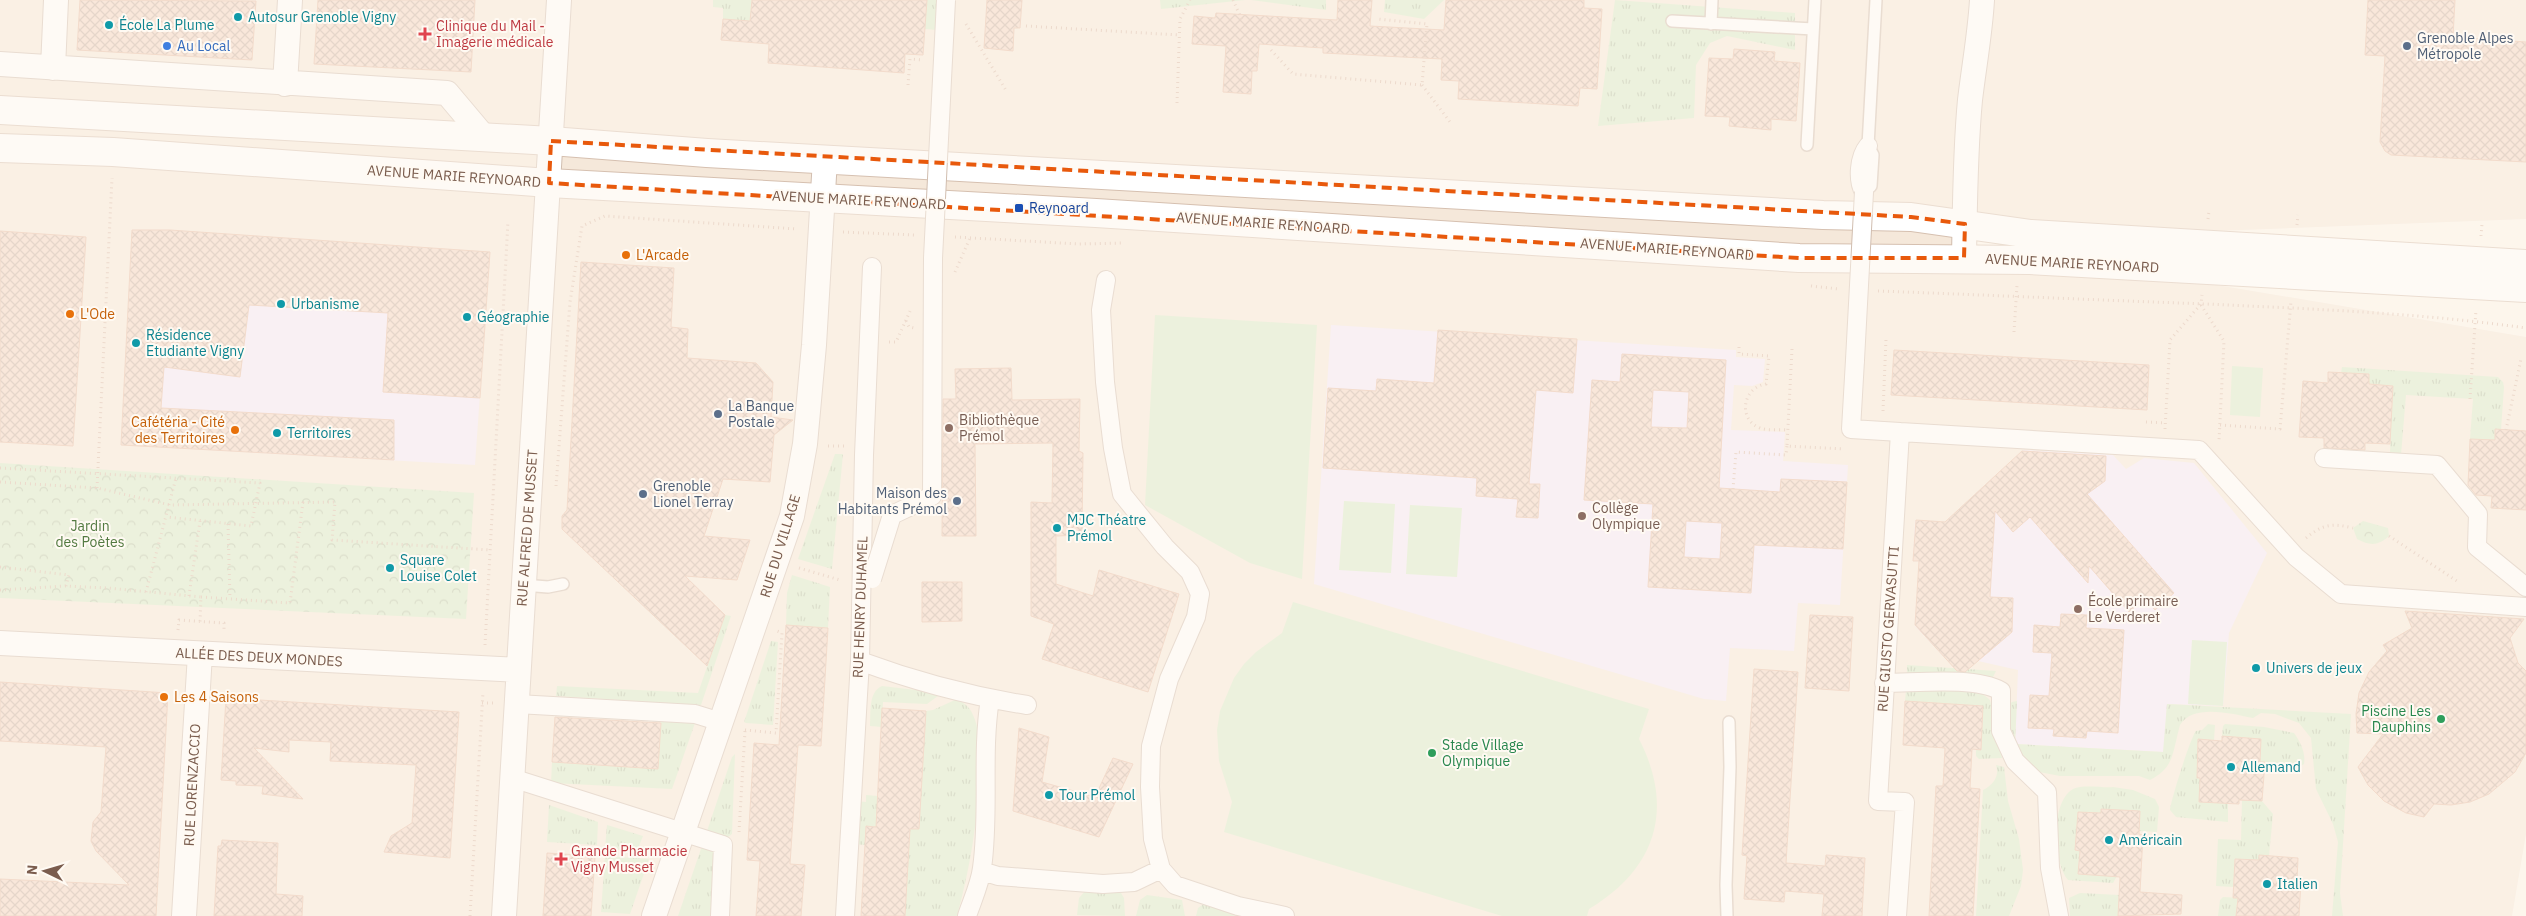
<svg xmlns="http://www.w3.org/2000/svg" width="2526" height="916" font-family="'IBM Plex Sans',sans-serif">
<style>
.residential{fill:#f5e8da}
.education{fill:#f3e8fa}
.grass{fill:url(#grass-tufts)}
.park{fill:url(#park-crowns)}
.pitch{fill:#d8ecc9}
.building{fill:url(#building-cross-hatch);stroke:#e6bba3;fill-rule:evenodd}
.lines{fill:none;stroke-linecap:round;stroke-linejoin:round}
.service-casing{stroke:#d1beb0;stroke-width:14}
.pedestrian-casing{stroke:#d1beb0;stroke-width:20}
.minor-casing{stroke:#d1beb0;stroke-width:26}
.secondary-casing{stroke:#d6c0b0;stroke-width:30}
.path{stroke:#d9b8a5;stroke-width:3;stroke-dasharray:1 4;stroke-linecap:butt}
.service{stroke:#fff;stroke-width:11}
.pedestrian{stroke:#fff;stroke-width:18}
.minor{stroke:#fff;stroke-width:24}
.secondary{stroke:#fff;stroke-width:28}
.pedestrian-bridge-casing{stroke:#d1beb0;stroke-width:20;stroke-linecap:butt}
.pedestrian-bridge{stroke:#fff;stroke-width:18}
.marked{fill:none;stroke:#e8590c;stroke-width:4;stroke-dasharray:10 6;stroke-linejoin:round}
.culture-dot{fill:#0f9aa8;stroke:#fffaf3;stroke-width:2}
.health-dot{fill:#e0444e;stroke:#fffaf3;stroke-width:2}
.shop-dot{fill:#3f7fe0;stroke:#fffaf3;stroke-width:2}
.service-dot{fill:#5c6f8a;stroke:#fffaf3;stroke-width:2}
.transit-dot{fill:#1a4fb4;stroke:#fffaf3;stroke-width:2}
.food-dot{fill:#e8710a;stroke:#fffaf3;stroke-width:2}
.education-dot{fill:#8d6e63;stroke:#fffaf3;stroke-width:2}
.leisure-dot{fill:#2e9e5b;stroke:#fffaf3;stroke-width:2}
.labels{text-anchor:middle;stroke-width:4;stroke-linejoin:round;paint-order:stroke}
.culture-label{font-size:14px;fill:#0d838f;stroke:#fffaf3;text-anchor:start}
.health-label{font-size:14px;fill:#be3a42;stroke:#fffaf3;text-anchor:start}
.service-label{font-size:14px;fill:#4e5e75;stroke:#fffaf3;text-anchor:start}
.shop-label{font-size:14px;fill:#366cbe;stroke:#fffaf3;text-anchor:start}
.street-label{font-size:14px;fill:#7a5c4d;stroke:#fffaf3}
.transit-label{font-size:14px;fill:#164399;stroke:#fffaf3;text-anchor:start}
.food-label{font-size:14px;fill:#c56008;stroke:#fffaf3;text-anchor:start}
.education-label{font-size:14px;fill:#785e54;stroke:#fffaf3;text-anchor:start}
.park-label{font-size:14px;fill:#537a41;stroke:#fffaf3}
.leisure-label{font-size:14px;fill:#27864d;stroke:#fffaf3;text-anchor:end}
</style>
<defs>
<pattern id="grass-tufts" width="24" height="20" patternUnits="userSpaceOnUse" patternTransform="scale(1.25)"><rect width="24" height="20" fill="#d8ecc9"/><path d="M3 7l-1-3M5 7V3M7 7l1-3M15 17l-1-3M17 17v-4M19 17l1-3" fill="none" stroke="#b4c2a5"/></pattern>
<pattern id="park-crowns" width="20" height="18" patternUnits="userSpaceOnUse" patternTransform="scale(1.25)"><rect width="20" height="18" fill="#d8ecc9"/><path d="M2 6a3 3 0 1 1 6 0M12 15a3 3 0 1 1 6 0" fill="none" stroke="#b4c2a5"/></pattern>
<pattern id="building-cross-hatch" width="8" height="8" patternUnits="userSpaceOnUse" patternTransform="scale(1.25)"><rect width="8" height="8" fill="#f3d5c3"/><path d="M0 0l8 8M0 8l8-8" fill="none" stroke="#cab0a1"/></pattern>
</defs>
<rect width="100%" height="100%" fill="#fdf6ec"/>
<!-- residential -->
<path class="residential" d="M0,0H2526V219L1956,241L2526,337V834L2512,916H0Z"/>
<!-- education -->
<path class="education" d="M490,252L475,465L158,447L148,299Z
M1331,325L1736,350V357L1765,359L1763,382L1752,386L1734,385L1731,430L1785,432L1783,461L1848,465L1840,605L1798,603L1794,651L1730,648L1726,701L1704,699L1314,584Z
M2023,450L2113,455L2126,469L2144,458L2194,463L2267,553L2229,633L2223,706L2167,704L2164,752L2015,744L2018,670L1978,661L1946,659L1915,626L1917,593L1923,562L1913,561L1915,521L1945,523Z"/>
<!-- grass -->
<path class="grass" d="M713,0H752L750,21L723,19V8L713,7Z
M927,0H940L938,30L925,29Z
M1160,0H1245L1161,9Z
M1251,0H1326V10Z
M1385,0H1444L1424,19L1384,12Z
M1615,0L1795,13V50L1727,36L1710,43L1696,65L1694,118L1598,126Z
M2342,367L2498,377L2503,382L2504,387L2501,430H2495V440L2470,439L2473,399L2406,395L2401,455L2390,454L2391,421L2387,409H2392L2393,386L2369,384V374L2355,373V379L2341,373Z
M835,454H843L832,569L798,559Z
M792,575L830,587L828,628L786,625L787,593Z
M725,615L731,616L701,705L556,696L557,686L698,693Z
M771,641L778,642L773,725L746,723L744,722Z
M1907,665L1996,671L1993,677L1987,679L1907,676Z
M882,686L942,693L927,704L883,702L882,727L870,726C871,713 868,692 882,686Z
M1958,688C1970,690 1981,691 1990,700L2002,758L1979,759L1976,756V750H1981L1983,706L1905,701L1906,690Z
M957,699C964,703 970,707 973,715C981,732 979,753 979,772C978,822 970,868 957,916H905L910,829H919L926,711L933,710Z
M2017,701L2015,744L2163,752L2167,704L2351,714L2340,893L2343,916H2332L2338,842L2333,824L2316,789L2311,738L2299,723L2275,714L2261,713L2253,718C2233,714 2193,703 2180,725C2179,728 2178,733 2177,737C2172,758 2171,769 2150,780L2139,776H2060L2034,771L2023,764L2009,737L2007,706L2012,702Z
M661,721L695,723L672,789L551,783L552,762L657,769Z
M2208,724L2215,725L2214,740L2198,739L2197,778L2204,779L2199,802L2228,803V822L2176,817L2170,810C2170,803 2191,736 2196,731L2202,730Z
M2225,724L2264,727L2294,733C2300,741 2306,753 2304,764L2293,771L2264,773L2257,758H2261V739L2222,736L2223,726Z
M735,754L732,834L724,840L706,834L732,757Z
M1996,765L2004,767L2008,801L2019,839L2023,870L2021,886L2009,916H1976L1983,790C1993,785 2000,776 1996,765Z
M2113,787L2133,790L2155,799L2159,807L2157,832L2139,831L2140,811L2101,809V813L2078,812L2075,850L2082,851V854L2079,855L2078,874L2117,876L2113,883L2068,880C2053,863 2050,802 2073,789C2083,784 2102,788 2113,787Z
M866,795L878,796L876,827L866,826L865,845L854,844L856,801L866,802Z
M2242,800L2262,801L2273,814L2269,856H2259V860L2235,859L2233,887L2216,886L2218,839L2241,840Z
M549,805L598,822L597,845L547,842Z
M607,825L643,836L637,851L605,849Z
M703,843L720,850L716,916H678Z
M605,856L649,859L630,914L601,912Z
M1085,891L1121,893L1124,898L1125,916L1077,915L1079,898Z
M2080,893L2119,895L2118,916H2070L2069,898Z
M1147,895L1182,900L1185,916H1136L1140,900Z
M2223,897L2240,898L2237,902L2236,916H2218L2220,900Z
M1205,903L1243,916H1196L1198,908Z"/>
<!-- park -->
<path class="park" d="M0,463L474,493L466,619L0,598Z
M2363,521L2388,528L2389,536C2378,546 2370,546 2357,539L2353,528Z"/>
<!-- pitch -->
<path class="pitch" d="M1155,315L1317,325L1302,579L1250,563L1145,505Z
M2232,366L2263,368L2260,417L2230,415Z
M1344,501L1395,504L1391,573L1339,570Z
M1410,505L1462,508L1457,577L1406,574Z
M1293,602L1649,709L1639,739C1675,809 1656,869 1589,909L1587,916H1502L1224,832L1232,802L1219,761L1217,730L1220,711L1234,678L1244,664L1256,652L1282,633Z
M2192,640L2227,642L2223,706L2188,704Z"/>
<!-- building -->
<path class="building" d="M80,0L256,1L252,60L77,50Z
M318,0H475L471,72L314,64Z
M752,0H927L923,55L905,54L904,73L768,63L769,44L721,40L723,19L750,21Z
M987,0H1022L1020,28H1014L1013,51L984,48Z
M1338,0H1372L1370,26L1444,30L1446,0H1584V8L1602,9L1597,89L1580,88L1578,106L1458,99L1459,81L1441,80L1442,59L1323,53V48L1259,44L1257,71H1252L1251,94L1223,92L1226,46L1192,44L1194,16L1215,18L1216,13L1337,20Z
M2368,0H2455L2453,37L2526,42V162L2391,155L2385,151L2380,142L2385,56L2365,55Z
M1734,49L1775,52L1774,61L1800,63L1796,121L1771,119V130L1729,126L1730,117L1705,116L1709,58L1733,59Z
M132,230H170L490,252L480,398L383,392L388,313L249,305L240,377L164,367L161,408L394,420V460L121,445Z
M0,231L86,237L73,446L0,442Z
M581,262L674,268L671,327L688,329L687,358L756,363L773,382L771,417L793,420L774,435L770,482L723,479L704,536L750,540L737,580L685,576L725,615L707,666L562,529V516L567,510Z
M1438,330L1577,339L1573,393L1536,390L1529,484H1540L1538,518L1516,517L1518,499L1476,496L1477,478L1323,468L1328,388L1376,391L1377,379L1434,383Z
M1894,350L2149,365L2147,410L1891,395Z
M1622,354L1726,360L1719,488L1780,492L1781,479L1847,482L1843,549L1754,545L1751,593L1648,587L1653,504L1584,500L1592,380L1620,382ZM1653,390L1689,392L1687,428L1651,427ZM1686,521L1722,523L1720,559L1684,557Z
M1011,368L1012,400L1080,399L1079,451L1083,453L1082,535L1056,536V584L1093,596L1099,570L1179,594L1148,692L1042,659L1054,624L1031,616V502L1052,503L1053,443L975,444L976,536H942L943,399H956L955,369Z
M2328,372L2369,374V384L2393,386L2390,444L2365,443V450L2324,448V438L2299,437L2303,381L2328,383Z
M2495,429L2526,431V510L2491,508L2492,496L2476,495L2468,485L2470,439L2495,440Z
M2022,451L2106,456L2105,481L2087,494L2174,593L2155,610L2145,598L2129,612L2089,566L2088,583L2030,517L2013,532L1995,511L1990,597L2013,598L2012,632L1965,672L1957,671L1915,625L1919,561H1913L1916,520L1945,522Z
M922,582H962V621L922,622Z
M2405,611L2524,619L2510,638L2518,663L2526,671V753L2515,772L2489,794L2470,802L2451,805L2434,804L2424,817L2406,813L2384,801L2368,785L2358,767L2383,734L2357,733L2356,714L2359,693L2369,672L2387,651L2383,645L2412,628Z
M2061,614L2087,615L2086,628L2124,630L2118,733L2087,731L2086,738L2053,736L2054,729L2028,728L2030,695L2049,696L2052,653L2033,652L2034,625L2060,627Z
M1810,615L1853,617L1849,691L1805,688Z
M786,625L828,628L821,746L798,745L790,864L805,865L801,916H756L760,861L747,860L754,743L779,745Z
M1754,669L1798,672L1786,863L1825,866L1826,855L1865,858L1862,916H1822L1824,894L1785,891L1784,902L1744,899L1747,856L1742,855Z
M0,682L168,693L156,916H0V879L129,885L96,851L91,841L93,822L101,812L106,747L0,741Z
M226,698L459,712L450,858L384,852L391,836L412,823L416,765L330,761L331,742L289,740V752L254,748L303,799L262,794L263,786L236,785V781L221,780Z
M1905,701L1983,706L1981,750L1972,749L1970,788L1980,789L1973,916H1929L1936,786H1943L1945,748L1903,745Z
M882,708L926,711L919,829H910L905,916H861L866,826L876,827Z
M555,717L661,723L658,769L552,762Z
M1019,728L1049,737L1042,782L1095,797L1113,758L1133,764L1099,837L1013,811Z
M2222,736L2261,739L2260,762H2265L2262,801L2239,800V804L2199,802L2200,778H2197L2198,739L2222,741Z
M2101,809L2140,811L2139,834L2143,835L2140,892L2182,895L2181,914L2118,916L2120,877L2078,874L2080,851L2075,850L2078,812L2101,813Z
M222,840L278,843L276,894L303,896L302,916H214L218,846H221Z
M547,853L595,856L591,916H543Z
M2259,855L2298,858L2297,881H2301L2299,916H2236L2238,898H2233L2235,859L2259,860Z"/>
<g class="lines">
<defs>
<path id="service" d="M1672,21L1813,29
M1711,24L1712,0
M1807,145L1815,0
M1864,192L1871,186L1873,155L1868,146L1876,0
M523,585L548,587L563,584
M1727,916L1726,885L1730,767L1729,722"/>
<path id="pedestrian" d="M1864,192C1857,180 1859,157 1868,146
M1106,280L1101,310L1105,382L1113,448L1122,494L1165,547L1190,572L1200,594L1196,617L1169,679L1151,746L1150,787L1153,839L1161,869L1175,885L1238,906L1285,916
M1855,360L1851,429L1900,432L1878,801L1905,802L1897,916
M1900,432L2199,450L2296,557L2341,594L2526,607
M2324,458L2437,465L2478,514L2477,547L2526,587
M860,661C914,681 970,696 1027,705
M1884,683C1917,683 1974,676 2001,691V731L2015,761L2047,792L2050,868L2059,916
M517,704L695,714L721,722
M512,778L723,845L720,916
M982,871L998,876L1103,884L1134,882L1161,869
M845,916L860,661L864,455L872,267
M967,916C972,901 980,884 982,868C990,812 981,755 990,699"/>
<path id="minor" d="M0,64L447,93L484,137
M53,68L56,0
M285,84L290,0
M1964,258C1965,205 1965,152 1970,100C1974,66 1980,34 1982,0
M0,643L518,670
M184,916L200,654
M504,916L559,0
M654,916L792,516L805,444L814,345L825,159"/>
<path id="secondary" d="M0,110L551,141L707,153L1823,215L1911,217L2031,234L2526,264
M0,148L113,152L549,183L1096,213L1799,258L2030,260L2526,288"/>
</defs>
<!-- service casing -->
<use href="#service" class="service-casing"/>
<!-- pedestrian casing -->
<use href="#pedestrian" class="pedestrian-casing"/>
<!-- minor casing -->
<use href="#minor" class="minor-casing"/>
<!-- secondary casing -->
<use href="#secondary" class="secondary-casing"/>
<!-- path -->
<path class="path" d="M1233,0L1242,20
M966,24L1007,92
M1026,26L1179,35
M1271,50L1293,74L1422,85L1427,24L1378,19
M908,85L910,59L923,60
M1422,85L1450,122
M1177,103L1180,19L1190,0
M2208,219L2209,211
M2297,225L2298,215
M843,232L914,235
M2481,236L2482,224
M955,237L1079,244L1124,243
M955,272L970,238
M1811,286L1839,289
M1878,291C1987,295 2097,300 2206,304C2313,309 2420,313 2526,328
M2201,305L2224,341L2219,441
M906,321L909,327L914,328
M2014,332L2017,285
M889,342H896L911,309
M1739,347V354L1769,356L1766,384C1743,387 1737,419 1760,428C1768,431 1779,429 1788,430
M1792,349L1787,446L1844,449
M2470,399L2476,310
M1883,411L1886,339
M2146,422L2166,423
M2220,425L2280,429L2291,301
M2165,429L2170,340L2201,304L2202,295
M2506,430L2521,359
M828,446H844
M0,468L260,483L251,526L167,517
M0,482L97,488L170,505L335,502L332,540L491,550
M556,486L570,302L582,226L605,216L797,229
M97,488L112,178
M1733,489L1736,452L1786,455L1787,446
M228,524L230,599
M2389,536L2457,581
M2306,538C2323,524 2332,523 2353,528
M0,567L69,575L66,586
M799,568L840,580
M0,590L66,586L108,588L201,597L200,622
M146,592L176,478
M189,596L200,521
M201,597L290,603L303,502
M178,630L179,620L224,623V631
M485,645L508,221
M482,703H494
M745,730L776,733L782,633L777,631
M739,832L745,731
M470,916L483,692"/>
<!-- service -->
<use href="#service" class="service"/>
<!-- pedestrian -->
<use href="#pedestrian" class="pedestrian"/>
<!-- minor -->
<use href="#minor" class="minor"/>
<!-- secondary -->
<use href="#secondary" class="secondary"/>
<defs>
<path id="pedestrian-bridge" d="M1855,360L1864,192
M872,579L892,515L932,496L933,258L946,0"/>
</defs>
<!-- pedestrian-bridge casing -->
<use href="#pedestrian-bridge" class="pedestrian-bridge-casing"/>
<!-- pedestrian-bridge -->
<use href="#pedestrian-bridge" class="pedestrian-bridge"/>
</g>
<!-- marked area -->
<path d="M0 0H2526V916H0ZM551,141L1911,217L1965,224L1964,258H1799L549,183Z" fill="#fdf6ec" fill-opacity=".55" fill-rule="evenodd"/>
<path class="marked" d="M551,141L1911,217L1965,224L1964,258H1799L549,183Z"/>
<!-- markers -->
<g class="culture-dot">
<circle cx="238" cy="17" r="5"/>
<circle cx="109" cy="25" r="5"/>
<circle cx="281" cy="304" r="5"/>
<circle cx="467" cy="317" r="5"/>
<circle cx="136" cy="343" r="5"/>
<circle cx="277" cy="433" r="5"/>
<circle cx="1057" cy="528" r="5"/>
<circle cx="390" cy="568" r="5"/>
<circle cx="2256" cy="668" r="5"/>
<circle cx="2231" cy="767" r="5"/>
<circle cx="1049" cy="795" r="5"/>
<circle cx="2109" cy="840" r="5"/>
<circle cx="2267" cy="884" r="5"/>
</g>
<g class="health-dot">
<path d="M422.5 26.5h5v5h5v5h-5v5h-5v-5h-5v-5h5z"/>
<path d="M558.5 851.5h5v5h5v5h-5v5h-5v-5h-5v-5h5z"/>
</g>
<circle class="shop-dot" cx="167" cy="46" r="5"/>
<g class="service-dot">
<circle cx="2407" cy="46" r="5"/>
<circle cx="718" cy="414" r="5"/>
<circle cx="643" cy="494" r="5"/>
<circle cx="957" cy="501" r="5"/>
</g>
<rect class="transit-dot" x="1014" y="203" width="10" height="10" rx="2.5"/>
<g class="food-dot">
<circle cx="626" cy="255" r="5"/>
<circle cx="70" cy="314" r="5"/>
<circle cx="235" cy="430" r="5"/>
<circle cx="164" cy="697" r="5"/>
</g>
<g class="education-dot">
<circle cx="949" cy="428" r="5"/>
<circle cx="1582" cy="516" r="5"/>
<circle cx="2078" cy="609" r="5"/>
</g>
<g class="leisure-dot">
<circle cx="2441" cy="719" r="5"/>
<circle cx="1432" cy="753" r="5"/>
</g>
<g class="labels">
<!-- culture labels -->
<g class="culture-label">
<text x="248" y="22">Autosur Grenoble Vigny</text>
<text x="119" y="30">École La Plume</text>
<text x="291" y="309">Urbanisme</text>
<text x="477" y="322">Géographie</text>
<text x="146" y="340">Résidence<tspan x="146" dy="16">Etudiante Vigny</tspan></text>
<text x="287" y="438">Territoires</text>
<text x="1067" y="525">MJC Théatre<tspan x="1067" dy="16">Prémol</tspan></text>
<text x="400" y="565">Square<tspan x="400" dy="16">Louise Colet</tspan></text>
<text x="2266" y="673">Univers de jeux</text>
<text x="2241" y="772">Allemand</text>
<text x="1059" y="800">Tour Prémol</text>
<text x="2119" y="845">Américain</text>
<text x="2277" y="889">Italien</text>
</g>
<!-- health labels -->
<g class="health-label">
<text x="436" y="31">Clinique du Mail -<tspan x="436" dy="16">Imagerie médicale</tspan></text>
<text x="571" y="856">Grande Pharmacie<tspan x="571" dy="16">Vigny Musset</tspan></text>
</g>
<!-- service labels -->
<g class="service-label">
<text x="2417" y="43">Grenoble Alpes<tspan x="2417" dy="16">Métropole</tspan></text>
<text x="728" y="411">La Banque<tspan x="728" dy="16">Postale</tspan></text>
<text x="653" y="491">Grenoble<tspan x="653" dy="16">Lionel Terray</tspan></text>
<text x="947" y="498" text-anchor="end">Maison des<tspan x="947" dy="16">Habitants Prémol</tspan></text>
</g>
<!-- shop labels -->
<g class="shop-label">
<text x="177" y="51">Au Local</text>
</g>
<!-- street labels -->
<g class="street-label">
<text transform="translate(454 176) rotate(4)" y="5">AVENUE MARIE REYNOARD</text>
<text transform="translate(859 200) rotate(3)" y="5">AVENUE MARIE REYNOARD</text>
<text transform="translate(1263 223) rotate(4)" y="5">AVENUE MARIE REYNOARD</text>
<text transform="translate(1667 249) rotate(4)" y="5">AVENUE MARIE REYNOARD</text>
<text transform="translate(2072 263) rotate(3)" y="5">AVENUE MARIE REYNOARD</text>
<text transform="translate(527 528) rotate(-86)" y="5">RUE ALFRED DE MUSSET</text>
<text transform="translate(780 546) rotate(-73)" y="5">RUE DU VILLAGE</text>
<text transform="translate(860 607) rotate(-88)" y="5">RUE HENRY DUHAMEL</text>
<text transform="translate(1888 629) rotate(-86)" y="5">RUE GIUSTO GERVASUTTI</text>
<text transform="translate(259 657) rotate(3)" y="5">ALLÉE DES DEUX MONDES</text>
<text transform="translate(192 785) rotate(-87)" y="5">RUE LORENZACCIO</text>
</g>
<!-- transit labels -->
<g class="transit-label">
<text x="1029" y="213">Reynoard</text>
</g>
<!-- food labels -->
<g class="food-label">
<text x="636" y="260">L'Arcade</text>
<text x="80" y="319">L'Ode</text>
<text x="225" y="427" text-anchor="end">Cafétéria - Cité<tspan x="225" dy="16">des Territoires</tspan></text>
<text x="174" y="702">Les 4 Saisons</text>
</g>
<!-- education labels -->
<g class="education-label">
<text x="959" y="425">Bibliothèque<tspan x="959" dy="16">Prémol</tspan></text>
<text x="1592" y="513">Collège<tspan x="1592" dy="16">Olympique</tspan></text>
<text x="2088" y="606">École primaire<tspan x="2088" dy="16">Le Verderet</tspan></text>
</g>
<!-- park labels -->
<g class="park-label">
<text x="90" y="531">Jardin<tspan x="90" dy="16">des Poètes</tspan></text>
</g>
<!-- leisure labels -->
<g class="leisure-label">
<text x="2431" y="716">Piscine Les<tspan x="2431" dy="16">Dauphins</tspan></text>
<text x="1442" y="750" text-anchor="start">Stade Village<tspan x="1442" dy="16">Olympique</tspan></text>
</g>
</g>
<!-- north arrow -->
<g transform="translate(45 871) rotate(275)" stroke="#fffaf3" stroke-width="4" paint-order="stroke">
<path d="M0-4L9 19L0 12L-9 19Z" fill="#7a5c4d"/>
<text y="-8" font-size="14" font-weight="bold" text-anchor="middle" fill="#7a5c4d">N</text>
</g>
</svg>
